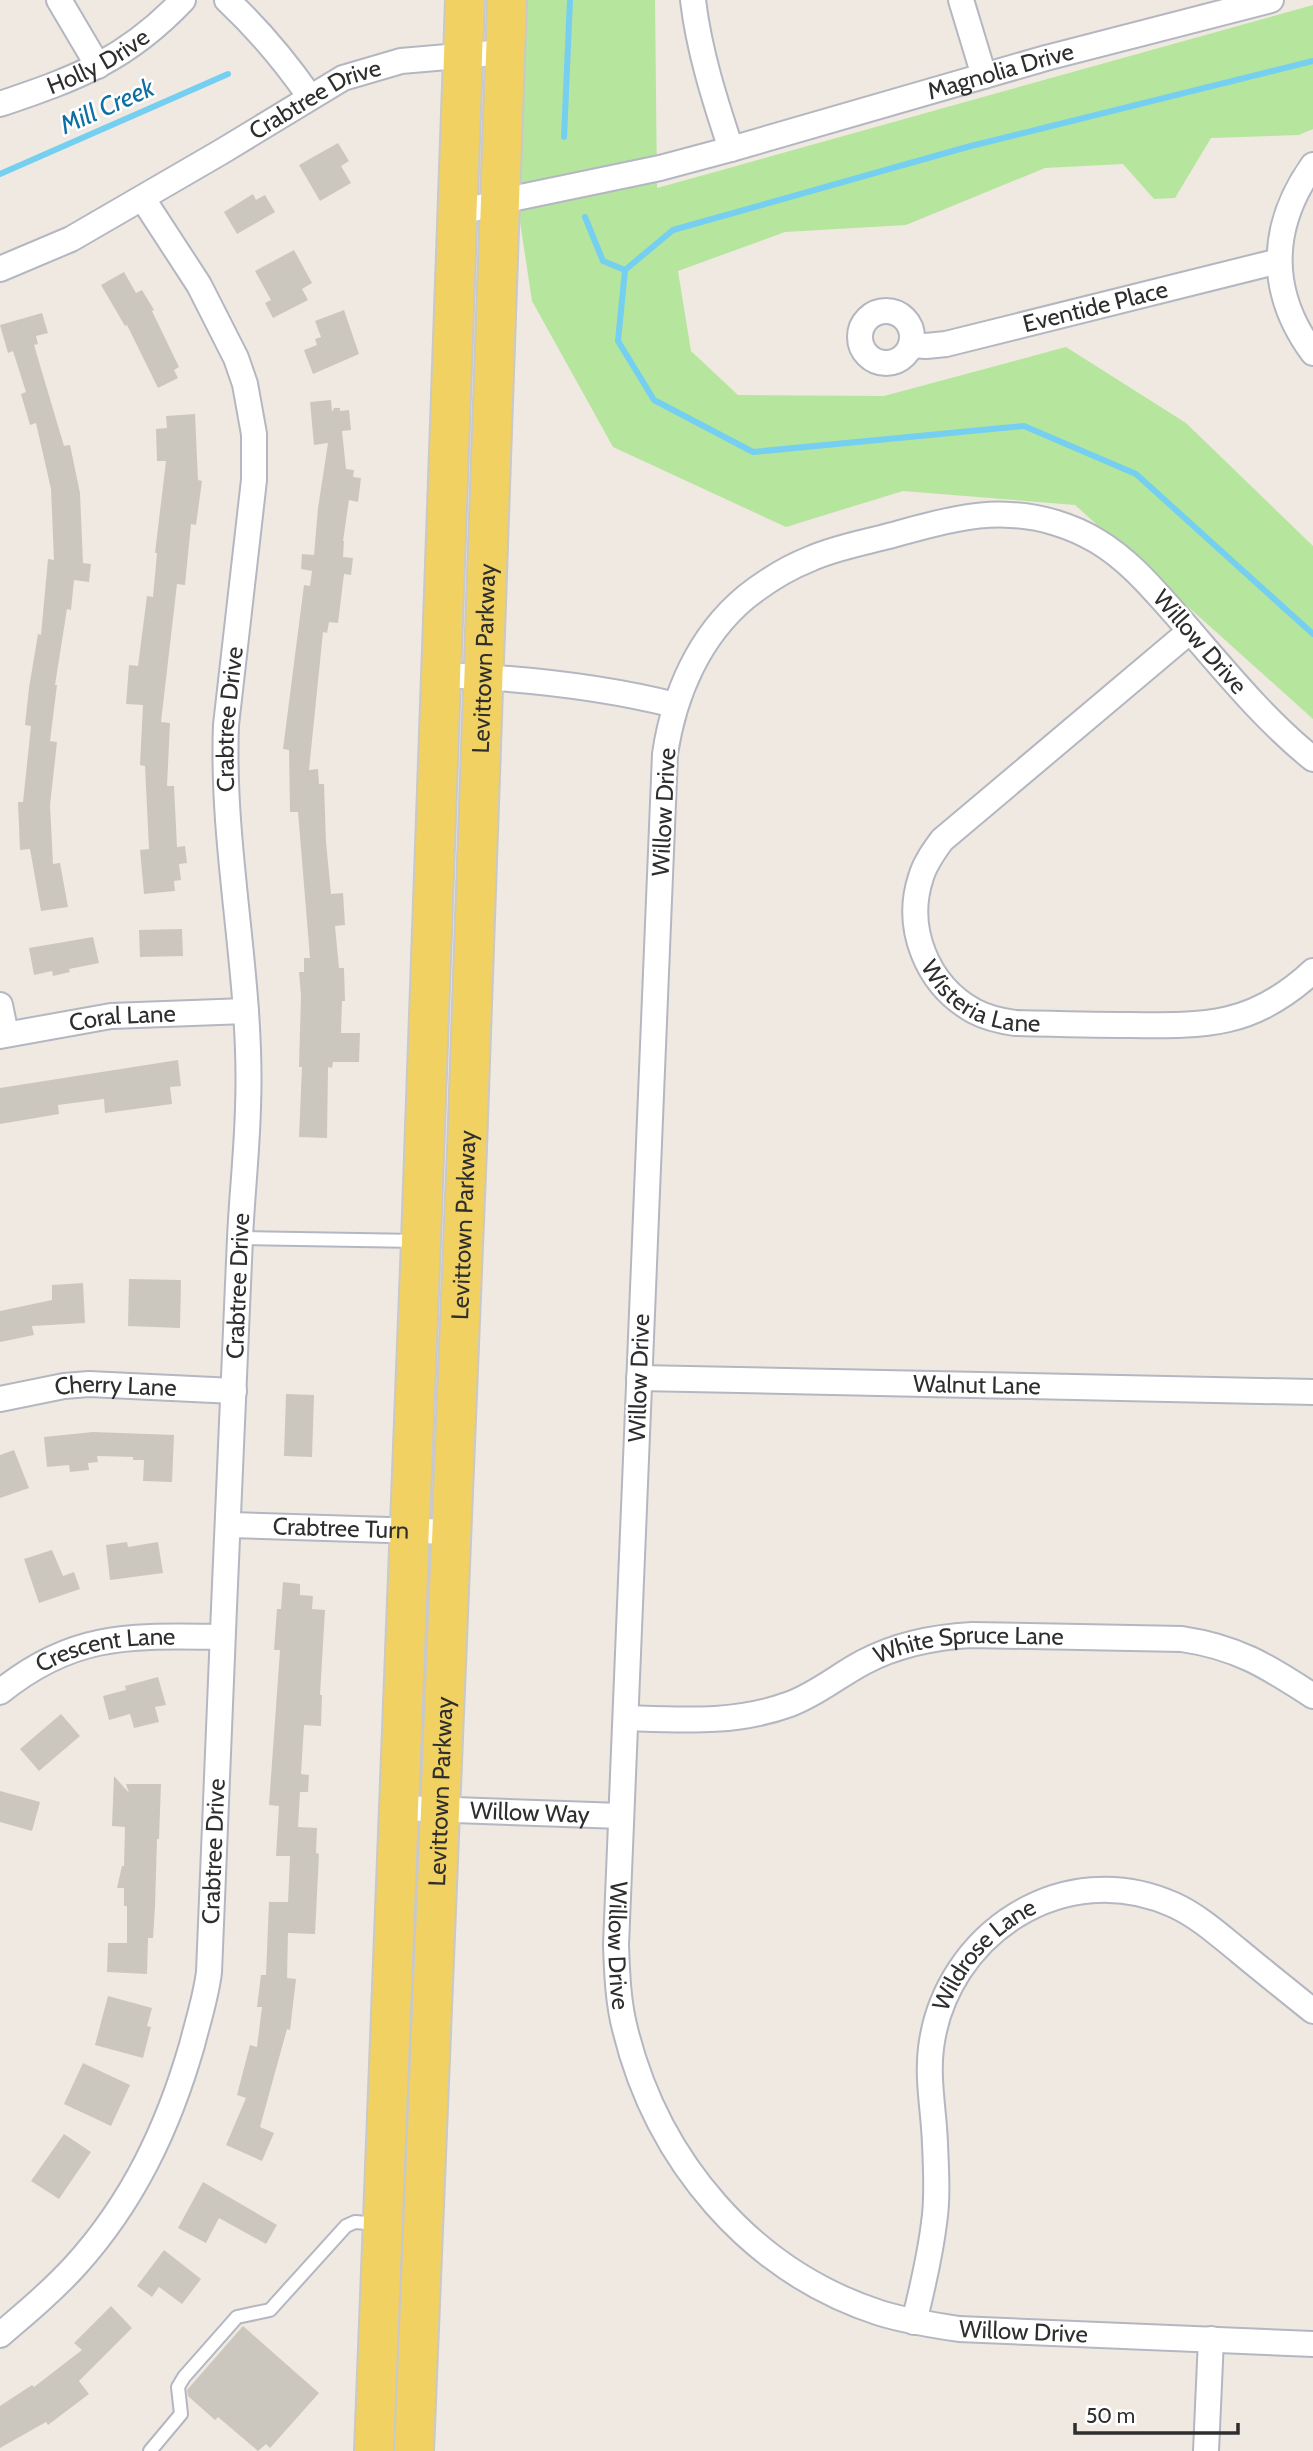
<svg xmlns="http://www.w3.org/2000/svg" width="1313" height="2451" font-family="Cabin,sans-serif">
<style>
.green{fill:#b6e59e}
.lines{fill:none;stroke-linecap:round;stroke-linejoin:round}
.stream{stroke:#75cff0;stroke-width:6}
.building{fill:#cbc7bf}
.lane-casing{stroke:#b4b7c1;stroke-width:16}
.street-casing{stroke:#b4b7c1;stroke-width:28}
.primary-casing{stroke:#c9c9c9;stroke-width:42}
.lane{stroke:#fff;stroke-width:12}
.street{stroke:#fff;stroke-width:24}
.primary{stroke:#f2d163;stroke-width:38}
.labels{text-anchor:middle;stroke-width:5;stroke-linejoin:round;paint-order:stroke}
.street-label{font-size:24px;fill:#2e2e2e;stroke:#fff}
.water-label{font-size:26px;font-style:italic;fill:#0d6fa3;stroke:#fff}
</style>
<rect width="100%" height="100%" fill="#efe9e1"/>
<!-- green -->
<path class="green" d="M521,0H655L657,188L1313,5V129L1299,135L1211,138L1175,198L1154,199L1123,164L1045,168L906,225L785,232L678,271L691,351L738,395L884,396L1066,347L1186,423L1313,546V719L1075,505L903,491L786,527L613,447L532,301L519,215L517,102Z"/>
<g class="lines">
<!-- stream -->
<path class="stream" d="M1313,61L967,147L673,230L625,270L618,341L654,400L753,452L1024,426L1136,474L1313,634
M564,137L570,0
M0,174L228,74
M585,217L603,261L625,270"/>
</g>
<!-- building -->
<path class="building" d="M338,143L349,161L341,166L351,183L320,201L299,165Z
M253,194L256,200L265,195L275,212L237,234L224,212Z
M294,250L312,283L302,289L308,300L273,318L265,303L271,300L255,271Z
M124,272L136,293L142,290L154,310L152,311L179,367L174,370L178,378L158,388L127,325L125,326L101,285Z
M344,310L359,354L313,374L304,350L317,345L315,339L321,337L315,321Z
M42,313L48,333L36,336L38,344L34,345L64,446L70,445L80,493L83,563L91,564L89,582L74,580L71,610L67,609L55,685H57L50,741L57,742L50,805L53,864L60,863L68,907L41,911L30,849L20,850L18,802H23L31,726L25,725L29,688L38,634L41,635L48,559L54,560L51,489L36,423L30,425L21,394L26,392L13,351L8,353L0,325Z
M331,400L332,412L334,408H340V411L349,410L351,430L342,431L346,469L354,470L353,477L361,478L358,502L349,500L343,541H344L343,557L353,558L351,575L344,574L338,623L329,622L327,633L323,632L309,770L318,769L319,784H324L326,842L331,894L343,893L345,925L335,926L339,968H344L345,1001H342L341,1033H360L359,1062H333L332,1068L328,1067L327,1138L299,1137L302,1067H299L301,995L299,972H304V958H310L298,812H290L289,750L283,749L304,585L310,586L312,571L301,569L302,554L314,555L318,508L328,443L314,445L310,402Z
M195,414L198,480L202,481L196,525L191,524L185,585L177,584L161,722L170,723L167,786H174L177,847L185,846L187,863L179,864L181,880L174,881L175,891L144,894L140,850L149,849L145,766L140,765L143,705L126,704L129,665L138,666L147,596L153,597L157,553H155L166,461H157L156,429L167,428L166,416Z
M182,929L183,956L140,957L139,930Z
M93,937L99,963L69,969L70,972L53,976L52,971L34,975L29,948Z
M178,1060L181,1086L170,1087L172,1104L105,1113L104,1099L58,1105L59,1114L0,1124V1088Z
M129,1279L181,1280L180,1328L128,1326Z
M83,1283L85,1323L32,1326L34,1335L0,1342V1311L52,1300V1285Z
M286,1394L314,1395L312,1457L284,1456Z
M93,1432L174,1435L172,1482L143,1481L144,1460H133V1457L97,1456L98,1462L88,1463L89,1470L70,1472L69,1465L47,1467L44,1437Z
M14,1450L29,1488L0,1498V1455Z
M127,1542L128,1547L158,1542L163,1573L110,1580L106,1545Z
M52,1550L63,1576L74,1572L80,1589L39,1603L24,1559Z
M283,1582L300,1584V1595L313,1596L312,1609L325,1610L320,1695H322L321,1726L304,1725L301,1774L309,1775L308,1792H300L298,1827L317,1828L316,1853L319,1854L315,1934L288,1933L287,1978L296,1979L290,2030L287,2029L260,2127L274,2133L262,2161L226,2145L246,2098L237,2095L250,2045L257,2047L262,2007H257L261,1975H266L269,1902H288L290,1856H276L279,1806L269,1805L280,1650H274L277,1609H281Z
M158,1677L166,1705L155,1707L159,1722L134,1728L130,1714L109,1720L103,1696L126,1690L125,1686Z
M61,1714L80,1736L39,1771L20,1749Z
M114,1776L129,1793L126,1784H161L159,1839H157L155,1907L153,1938H148L147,1974L107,1972L108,1943H127V1906H124V1888H117L122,1866H124L125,1827L112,1826Z
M0,1791L40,1802L32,1831L0,1822Z
M108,1996L152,2008L147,2026L151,2027L143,2058L95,2045Z
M83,2063L130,2085L111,2126L64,2104Z
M64,2134L91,2152L59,2199L31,2181Z
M203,2182L277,2225L266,2244L219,2218L206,2243L178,2228Z
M164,2250L201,2279L182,2304L159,2287L152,2297L137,2286Z
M111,2306L132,2328L79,2381L89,2394L48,2425L46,2422L0,2448V2406L32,2385L34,2387L82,2350L74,2343Z
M243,2326L319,2393L270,2448L266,2444L258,2451L218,2417L215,2420L188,2396L187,2390Z"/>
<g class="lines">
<defs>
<path id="lane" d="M240,1238L418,1241
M150,2451L181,2414L178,2387L184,2377L237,2317L270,2310L346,2226L355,2222L380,2224"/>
<g id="street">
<path d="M59,0L98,66"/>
<path d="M227,0C259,30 285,61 310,97"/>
<path d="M693,0C699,51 715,101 731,149"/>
<path d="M961,0L984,76"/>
<path id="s1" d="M0,104C77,78 126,60 183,0"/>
<path d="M1313,165C1269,227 1268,292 1313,353"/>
<path id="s2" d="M457,213L516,198L660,168L731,149L1046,58L1271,0"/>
<path id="s3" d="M0,269L71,239L221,152L343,78L401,61L505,52"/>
<circle cx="886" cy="337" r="26"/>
<path id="s4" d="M911,345L926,346L946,344L1279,261"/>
<path id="s5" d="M1190,631L942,840C934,851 925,863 921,877C904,928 927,985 974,1011C987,1018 1001,1021 1015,1023C1053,1024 1091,1025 1129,1025C1206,1026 1253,1027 1313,971"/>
<path d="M442,675C521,678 599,686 675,705"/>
<path id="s6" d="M1313,759C1262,718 1221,666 1178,617C1153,589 1129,560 1097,541C1072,526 1040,516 1011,515C968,512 923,527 881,538C857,544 832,549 810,559C787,568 765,582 746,597C699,636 674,694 665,754L616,1945C617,1973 618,2002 625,2029C657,2160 750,2271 880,2313C906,2321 932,2325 959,2329L1313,2344"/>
<path d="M0,1005L6,1034"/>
<path id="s7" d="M0,1036L111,1016L246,1011"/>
<path id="s8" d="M639,1378L1313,1392"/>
<path id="s9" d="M0,1399L64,1386L89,1384L234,1391"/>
<path id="s10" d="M229,1525L452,1532"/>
<path id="s11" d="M0,1692C74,1632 131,1636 222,1637"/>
<path id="s12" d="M626,1718C682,1720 736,1724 790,1704C817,1694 839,1675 864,1662C898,1644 935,1637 972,1635L1182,1639C1237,1647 1267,1666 1313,1696"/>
<path id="s13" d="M399,1808L621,1816"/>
<path id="s14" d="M914,2322C922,2290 930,2256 934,2223C938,2198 936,2169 935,2144C934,2112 927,2080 931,2048C945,1934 1064,1855 1174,1905C1198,1916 1218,1934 1239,1951C1263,1971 1288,1991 1313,2011"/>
<path id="s15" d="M0,2335C26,2313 52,2291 75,2266C133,2202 168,2128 192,2045C198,2021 206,1997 209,1972C218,1727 230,1483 240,1238C242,1194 247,1151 248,1107C253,979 221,852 226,725L254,480V434L245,384L236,358L199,285L143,199"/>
<path d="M1206,2451L1211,2339"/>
</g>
<g id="primary">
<path d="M374,2451L421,1241L465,0"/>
<path id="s16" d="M414,2451L467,1148L507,0"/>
</g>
</defs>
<!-- lane casing -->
<use href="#lane" class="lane-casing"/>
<!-- street casing -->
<use href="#street" class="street-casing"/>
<!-- primary casing -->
<use href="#primary" class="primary-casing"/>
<!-- lane -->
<use href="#lane" class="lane"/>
<!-- street -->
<use href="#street" class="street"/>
<!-- primary -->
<use href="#primary" class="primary"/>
</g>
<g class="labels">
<!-- street labels -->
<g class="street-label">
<text dy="8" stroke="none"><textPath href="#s1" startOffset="107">Holly Drive</textPath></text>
<text dy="8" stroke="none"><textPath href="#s2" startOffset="562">Magnolia Drive</textPath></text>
<text dy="8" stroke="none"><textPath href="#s3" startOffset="359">Crabtree Drive</textPath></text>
<text dy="8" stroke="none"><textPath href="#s4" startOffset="189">Eventide Place</textPath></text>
<text transform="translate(1200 642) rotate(49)" y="8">Willow Drive</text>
<text dy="8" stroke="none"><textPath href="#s16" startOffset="1794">Levittown Parkway</textPath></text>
<text dy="8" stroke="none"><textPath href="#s15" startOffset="1684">Crabtree Drive</textPath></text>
<text transform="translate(664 812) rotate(-87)" y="8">Willow Drive</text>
<text dy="8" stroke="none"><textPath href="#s5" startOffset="523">Wisteria Lane</textPath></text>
<text dy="8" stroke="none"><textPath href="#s7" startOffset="124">Coral Lane</textPath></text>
<text dy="8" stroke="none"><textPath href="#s16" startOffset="1227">Levittown Parkway</textPath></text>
<text dy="8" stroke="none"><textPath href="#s15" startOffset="1116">Crabtree Drive</textPath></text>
<text transform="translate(639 1378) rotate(-88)" y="8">Willow Drive</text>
<text dy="8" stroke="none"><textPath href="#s8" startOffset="338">Walnut Lane</textPath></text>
<text dy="8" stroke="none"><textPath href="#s9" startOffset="117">Cherry Lane</textPath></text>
<text dy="8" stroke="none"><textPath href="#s10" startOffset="112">Crabtree Turn</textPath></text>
<text dy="8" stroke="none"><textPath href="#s12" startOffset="359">White Spruce Lane</textPath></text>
<text dy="8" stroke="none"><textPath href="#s11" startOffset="117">Crescent Lane</textPath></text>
<text dy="8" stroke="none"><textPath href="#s16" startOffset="660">Levittown Parkway</textPath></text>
<text dy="8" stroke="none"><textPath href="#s13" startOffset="131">Willow Way</textPath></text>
<text dy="8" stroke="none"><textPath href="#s15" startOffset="550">Crabtree Drive</textPath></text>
<text dy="8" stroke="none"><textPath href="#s6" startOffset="2053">Willow Drive</textPath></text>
<text dy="8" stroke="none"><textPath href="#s14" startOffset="388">Wildrose Lane</textPath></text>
<text dy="8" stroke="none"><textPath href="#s6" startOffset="2681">Willow Drive</textPath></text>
</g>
<!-- water labels -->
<g class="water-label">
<text transform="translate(107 106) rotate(-24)" y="9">Mill Creek</text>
</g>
</g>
<!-- scale -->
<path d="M1075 2423v10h163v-10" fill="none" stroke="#2e2e2e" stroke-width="3.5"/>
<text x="1086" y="2423" font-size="21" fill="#2e2e2e" stroke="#ffffff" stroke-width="5" paint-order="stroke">50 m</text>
</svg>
